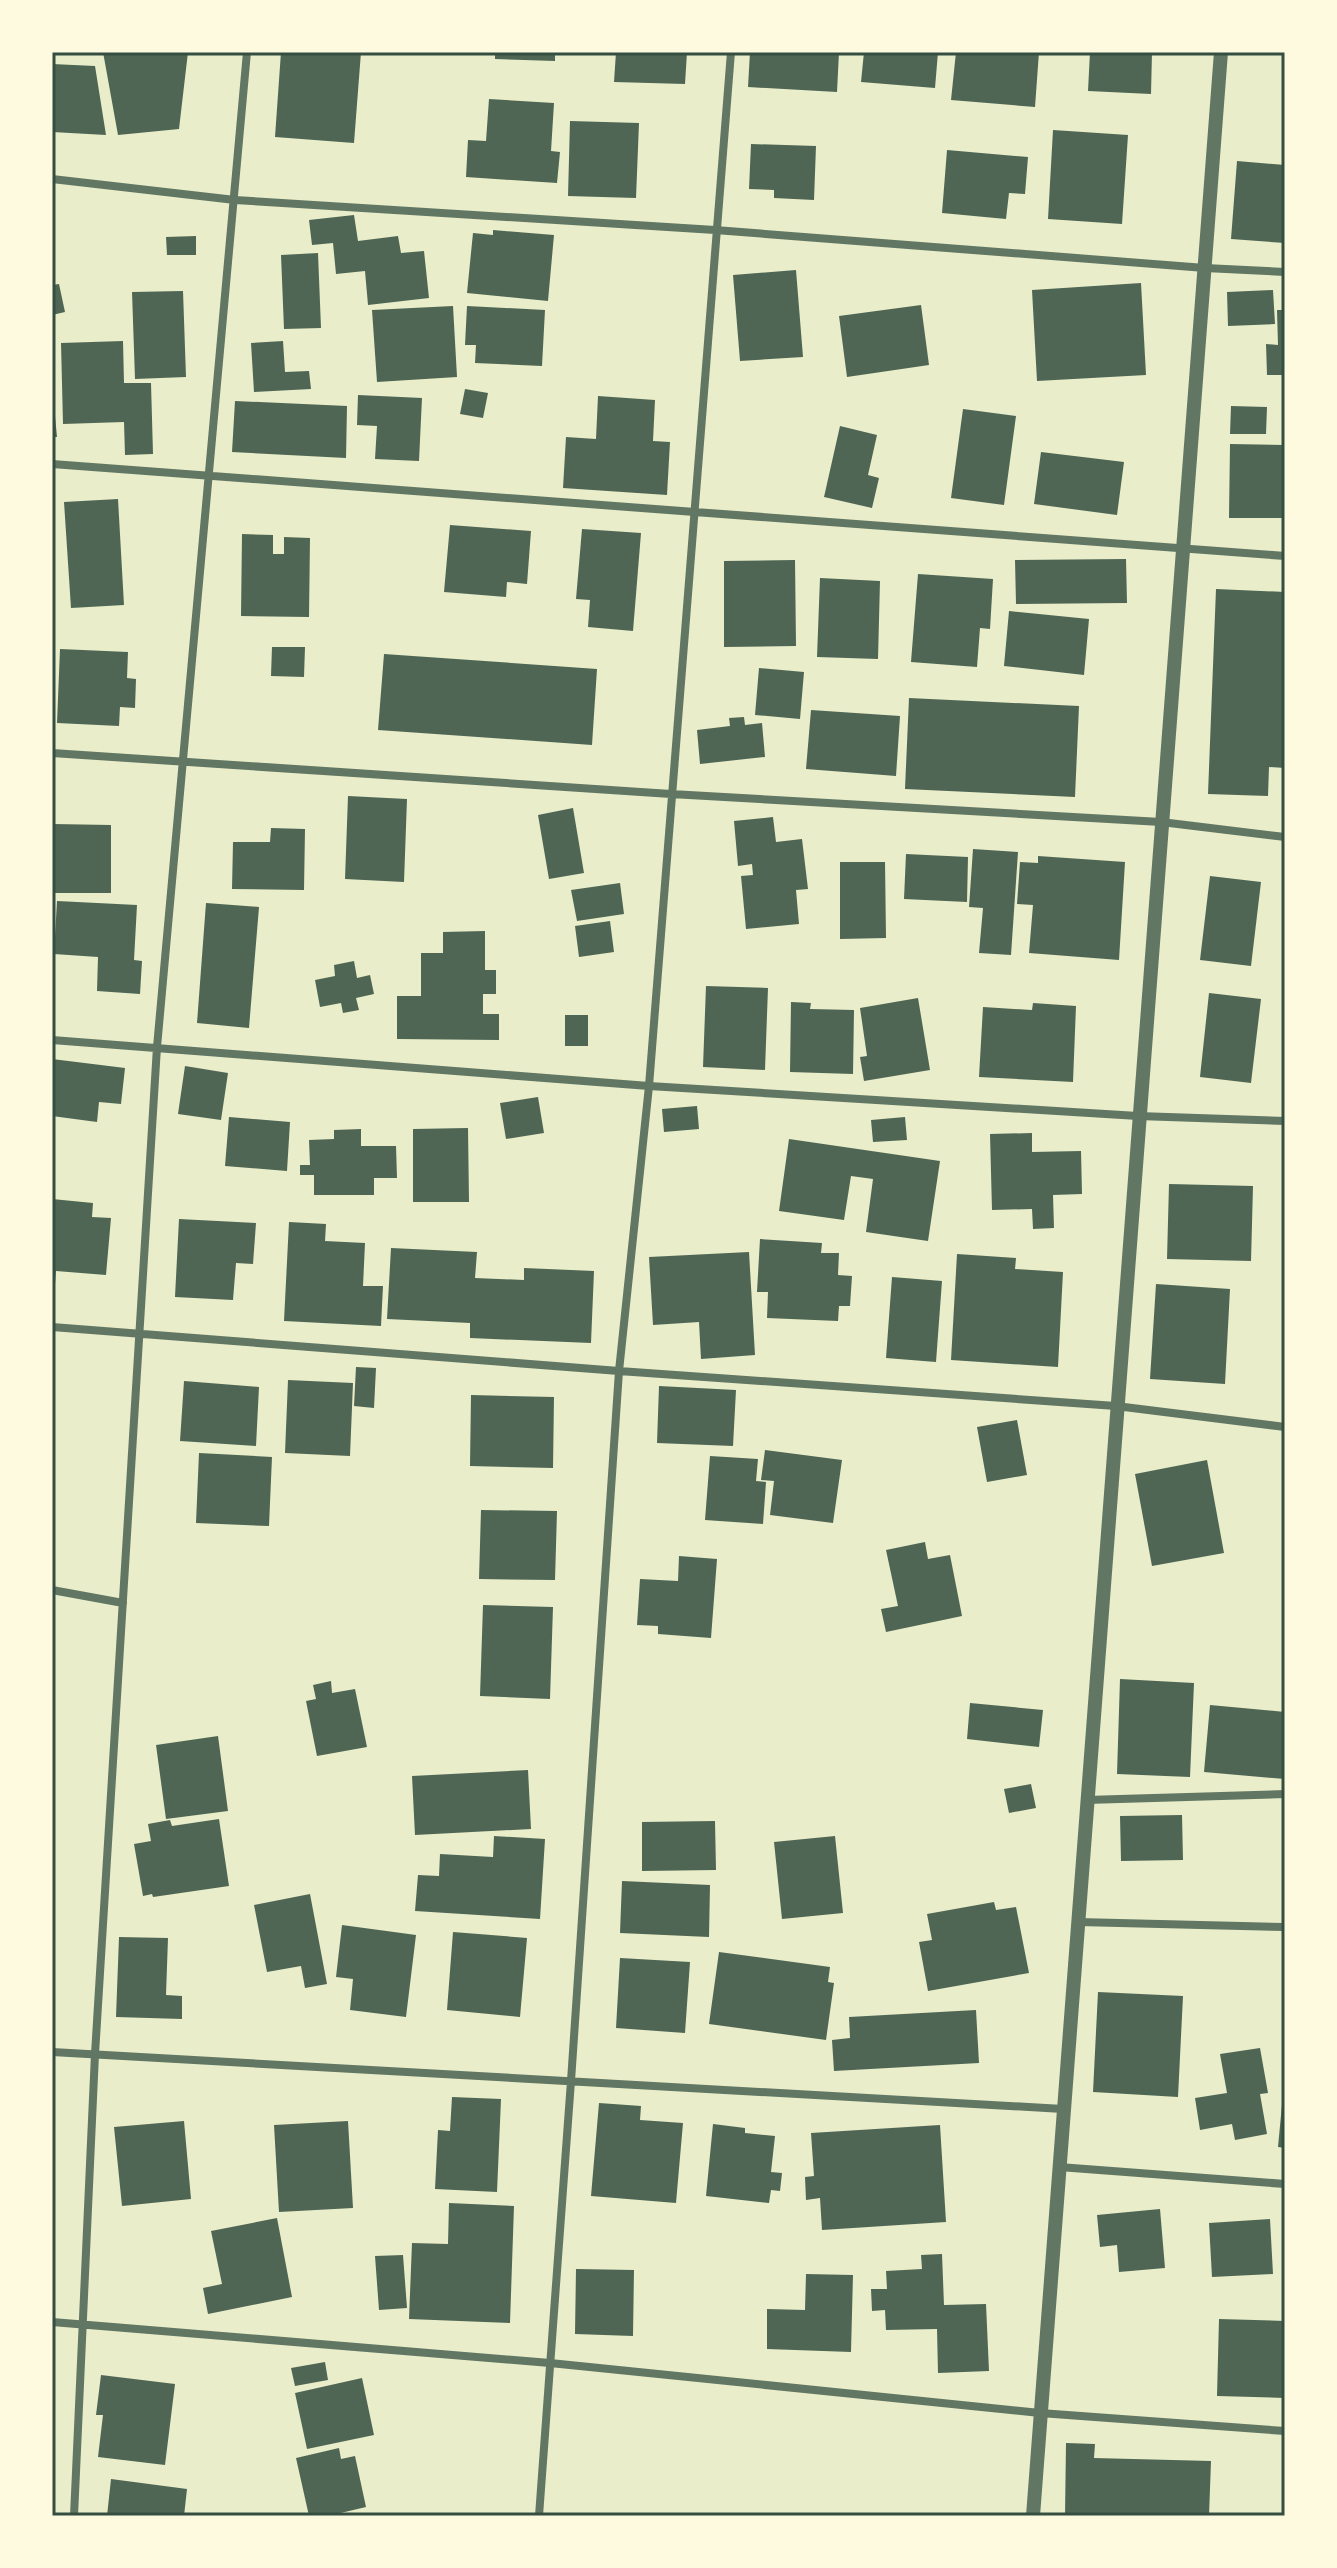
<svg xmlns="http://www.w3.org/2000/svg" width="1337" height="2568" font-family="Rubik,sans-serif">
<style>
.building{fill:#4f6655}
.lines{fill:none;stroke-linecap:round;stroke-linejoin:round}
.minor{stroke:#617663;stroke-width:8}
.tertiary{stroke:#617663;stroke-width:14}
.neatline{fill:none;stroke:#344e41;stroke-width:3}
</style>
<rect width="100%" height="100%" fill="#e9edc9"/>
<!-- building -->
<path class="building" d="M103,52H188L179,129L118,135Z
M281,52H361L354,143L275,137Z
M495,52H555V61L495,59Z
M616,52H687L685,84L614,82Z
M750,52H839L837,92L748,87Z
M864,52H938L935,88L861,82Z
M956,52H1039L1035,107L951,100Z
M1090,52H1152L1151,94L1088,91Z
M52,64L95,66L106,135L52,132Z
M489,99L554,103L551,151L560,152L557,183L466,177L468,140L486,141Z
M570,121L639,123L636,198L568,196Z
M1053,130L1128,135L1122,224L1048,219Z
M751,144L816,146L814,200L774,198V190L749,189Z
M947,150L1028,157L1025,194L1009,193L1006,219L942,213Z
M1237,161L1285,165V243L1231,239Z
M354,215L358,241L398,236L401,253L424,251L429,298L368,305L365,271L336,274L333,243L312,245L309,220Z
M493,230L554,235L548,301L467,293L473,233L493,235Z
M196,236V255H167L166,237Z
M318,253L321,328L284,329L281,255Z
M796,270L803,357L740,361L733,275Z
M1141,283L1146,375L1037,381L1032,290Z
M59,284L65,312L52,315V285Z
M1273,290L1275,324L1228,326L1227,292Z
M183,291L186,377L135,379L132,292Z
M921,305L929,365L847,377L839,316Z
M453,306L457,377L377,382L372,310Z
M467,306L545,310L542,366L475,363L476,345H465Z
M1277,310H1285V375H1267L1266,344L1278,345Z
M123,341L124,383H151L153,454L125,455L124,422L63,424L61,343Z
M283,341L285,372L309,371L311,389L254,392L251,343Z
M465,389L488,393L483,418L460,414Z
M358,395L422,398L419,461L375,459L377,426L357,425Z
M598,396L655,400L653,441L670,442L667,495L563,488L566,437L596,439Z
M235,401L347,406L346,458L232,452Z
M54,406L57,437H52V407Z
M1231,406L1267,407L1266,434H1230Z
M963,409L1016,416L1004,505L951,498Z
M840,426L877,435L868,475L879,478L872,508L824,497Z
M1230,444L1285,445V518H1229Z
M1041,452L1124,462L1117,515L1034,504Z
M118,499L124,605L71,608L64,502Z
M450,525L531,531L527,584L507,582L506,597L444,592Z
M582,529L641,533L633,631L588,627L590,600L576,599Z
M242,534L273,535V554H284V537L310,538L309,617L241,616Z
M1126,559L1127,603L1016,604L1015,560Z
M795,560L796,646L724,647V561Z
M918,574L993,579L990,629L980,628L977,667L911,662Z
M820,578L880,581L878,659L817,657Z
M1216,589L1285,592V768L1269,767L1268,796L1208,794Z
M1009,611L1089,619L1084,675L1004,666Z
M272,647H305L304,677L271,676Z
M60,649L128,652L127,678L136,679L135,708L120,707L119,726L57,723Z
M384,654L597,669L592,745L378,730Z
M759,668L804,672L800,719L755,715Z
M909,698L1079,706L1075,797L905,789Z
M811,710L900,716L896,776L806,769Z
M744,717L745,725L762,723L765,757L700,764L697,730L730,726L729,718Z
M348,796L407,799L404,882L345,879Z
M573,808L584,873L549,879L538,815Z
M773,817L776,842L802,839L808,889L796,890L799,924L746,929L741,876L753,875L752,864L738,866L734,821Z
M53,824L111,825V893H53Z
M271,828L305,829L304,890L232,889L233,842H270Z
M973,849L1018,852L1011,955L979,953L983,908L969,907Z
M906,854L968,857L967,902L904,899Z
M1038,856L1125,862L1119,960L1029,953L1033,905L1017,904L1020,862L1038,863Z
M840,862H885L886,938L840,939Z
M1210,876L1261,882L1251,966L1200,960Z
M620,883L624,914L577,921L571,890Z
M57,901L137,905L134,960L142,961L140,994L97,991L98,957L54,954Z
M206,903L259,907L249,1028L197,1023Z
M610,921L614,952L579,957L575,926Z
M485,931V970H496V994H483V1014H499V1040L397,1039V996H421V953H443V932Z
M354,961L357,978L370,975L374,994L356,998L359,1010L343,1013L341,1003L320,1007L315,980L335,976L334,965Z
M706,986L768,988L765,1070L703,1067Z
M1209,993L1261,999L1251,1083L1200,1077Z
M918,998L930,1070L864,1081L860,1057L867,1056L860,1008Z
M791,1002L811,1003L810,1009L854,1010L853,1074L790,1072Z
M1033,1003L1076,1006L1073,1082L979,1077L983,1007L1032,1010Z
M565,1015H588V1046H565Z
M52,1059L125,1068L121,1104L99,1102L97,1122L52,1116Z
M185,1066L228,1073L221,1120L178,1114Z
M538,1097L544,1133L506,1139L500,1103Z
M697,1106L699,1129L664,1132L662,1109Z
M229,1117L290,1122L287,1171L225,1166Z
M905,1117L907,1140L873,1142L871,1120Z
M468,1128L469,1202H413V1129Z
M361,1129V1146H396L397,1178H374V1195H314V1175H300V1165H310L309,1140L334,1139V1130Z
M1032,1133V1152L1081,1151L1082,1194L1053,1195L1054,1228L1033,1229L1032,1209L992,1210L990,1134Z
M789,1139L940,1161L928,1241L866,1232L873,1179L851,1176L844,1220L779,1211Z
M1169,1184L1253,1186L1251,1261L1167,1259Z
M52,1199L93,1203L92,1217L111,1218L106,1275L56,1271L54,1297H52Z
M179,1219L256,1223L253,1264L236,1263L233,1300L175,1297Z
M289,1222L326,1224L325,1241L365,1243L363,1286H383L381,1326L284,1321Z
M760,1239L822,1243L821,1253H839L838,1275L852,1276L850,1306H839L838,1321L767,1318L768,1292H757Z
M391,1248L477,1252L475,1278L524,1280V1268L594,1271L591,1343L470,1338V1323L387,1319Z
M749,1252L755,1355L701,1359L699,1322L653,1325L649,1257Z
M957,1254L1016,1258L1015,1269L1063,1272L1058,1367L951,1360Z
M892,1277L942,1281L936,1362L886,1358Z
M1156,1284L1230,1289L1225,1384L1150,1379Z
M356,1367L376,1368L374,1408L354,1406Z
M288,1380L353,1383L350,1456L285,1453Z
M184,1381L259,1387L256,1446L180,1441Z
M659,1386L736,1390L733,1446L657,1443Z
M471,1395L554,1397L553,1468L470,1466Z
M1017,1420L1027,1475L987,1482L977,1427Z
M765,1450L842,1460L833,1523L770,1515L774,1481L761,1480Z
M199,1453L272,1457L269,1526L196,1523Z
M710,1456L758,1459L756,1481L766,1482L763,1524L705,1520Z
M1207,1460L1224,1553L1152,1566L1135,1474Z
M481,1510L557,1511L555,1580L479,1579Z
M925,1542L928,1559L950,1555L962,1616L886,1632L881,1609L898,1606L886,1550Z
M679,1556L717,1559L711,1638L658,1634V1626L637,1625L640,1579L678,1581Z
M483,1605L553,1607L550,1699L480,1696Z
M1120,1679L1194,1683L1190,1777L1117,1774Z
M331,1681L332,1693L355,1689L367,1747L317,1756L306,1701L316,1699L313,1685Z
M970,1703L1043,1710L1039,1747L967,1739Z
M1210,1705L1285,1712V1779L1204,1772Z
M218,1736L228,1811L166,1819L156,1745Z
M528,1770L531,1829L415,1835L412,1776Z
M1031,1784L1036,1808L1009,1813L1004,1789Z
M1182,1815L1183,1860L1121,1861L1120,1816Z
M219,1819L229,1886L153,1897L152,1894L143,1896L134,1844L151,1841L148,1824L170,1820L172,1826Z
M715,1821L716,1870L642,1871V1822Z
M494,1836L545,1839L540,1919L415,1911L418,1875L439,1876L440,1854L493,1857Z
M835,1836L843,1913L782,1919L774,1842Z
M622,1881L710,1885L709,1937L620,1933Z
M310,1894L327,1984L305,1988L301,1966L267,1972L254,1905Z
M994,1902L996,1910L1016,1907L1029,1973L928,1991L919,1942L932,1940L927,1914Z
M342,1925L416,1935L406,2017L350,2010L353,1979L336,1977Z
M453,1932L527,1938L520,2017L447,2010Z
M119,1937L168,1938L166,1995L182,1996V2019L116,2017Z
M719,1952L830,1967L828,1982L834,1983L826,2040L709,2024Z
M620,1958L690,1962L685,2033L616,2028Z
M1098,1992L1183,1996L1178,2097L1093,2092Z
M976,2010L979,2063L834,2071L832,2040L850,2038L849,2017Z
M1260,2048L1268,2093L1260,2094L1267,2134L1235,2140L1232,2124L1200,2130L1195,2098L1227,2093L1220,2054Z
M1283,2094H1285V2148L1278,2147Z
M452,2097L501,2099L497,2192L435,2189L438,2130L450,2131Z
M599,2103L641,2106L640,2120L683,2123L676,2203L591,2196Z
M184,2121L191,2199L122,2206L114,2127Z
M348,2121L353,2208L279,2212L274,2125Z
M713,2124L745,2128V2133L775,2136L771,2172L782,2173L780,2191L771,2190L769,2203L706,2196Z
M940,2125L946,2222L822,2230L820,2198L806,2200L805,2177L814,2176L811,2133Z
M449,2203L514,2206L510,2323L409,2319L412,2243L448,2244Z
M1160,2209L1165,2268L1119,2272L1117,2245L1100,2247L1097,2215Z
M277,2218L292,2297L208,2314L203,2288L222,2284L211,2231Z
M1270,2219L1273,2274L1212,2277L1209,2223Z
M942,2254L944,2305L986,2304L989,2371L938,2373L937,2329L886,2330L885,2310L872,2311L871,2289H887L886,2271L922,2269L921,2255Z
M403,2255L407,2308L379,2310L375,2256Z
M576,2269L634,2270L633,2336L575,2334Z
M806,2274L853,2275L851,2352L767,2349V2309L805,2310Z
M1219,2319L1285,2321V2398L1217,2396Z
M325,2362L328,2380L295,2386L291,2368Z
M101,2375L175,2384L165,2465L98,2457L103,2415H96Z
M362,2378L374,2435L307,2449L295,2393Z
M1066,2443L1095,2444L1094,2458L1211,2461L1209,2516H1065Z
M339,2448L341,2459L355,2456L366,2507L328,2516H309L296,2458Z
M111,2479L187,2489L184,2516H107Z"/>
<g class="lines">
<!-- minor -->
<path class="minor" d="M52,179L235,200L715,230L1205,268L1285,272
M52,464L1285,556
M52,753L671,794L1161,822L1285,837
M52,1040L649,1086L1138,1116L1285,1121
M52,1327L619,1371L1116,1406L1285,1427
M52,1590L123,1603
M1086,1800L1285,1794
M1078,1922L1285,1927
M52,2052L1063,2109
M1059,2167L1285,2184
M52,2322L550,2363L1040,2413L1285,2431
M74,2516L95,2054L157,1047L247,52
M539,2516L571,2081L619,1371L649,1086L731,52"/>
<!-- tertiary -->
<path class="tertiary" d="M1033,2516L1221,52"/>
</g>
<!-- border -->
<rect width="1337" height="2568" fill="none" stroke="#fefae0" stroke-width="108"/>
<rect x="54" y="54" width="1229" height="2460" class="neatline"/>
</svg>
